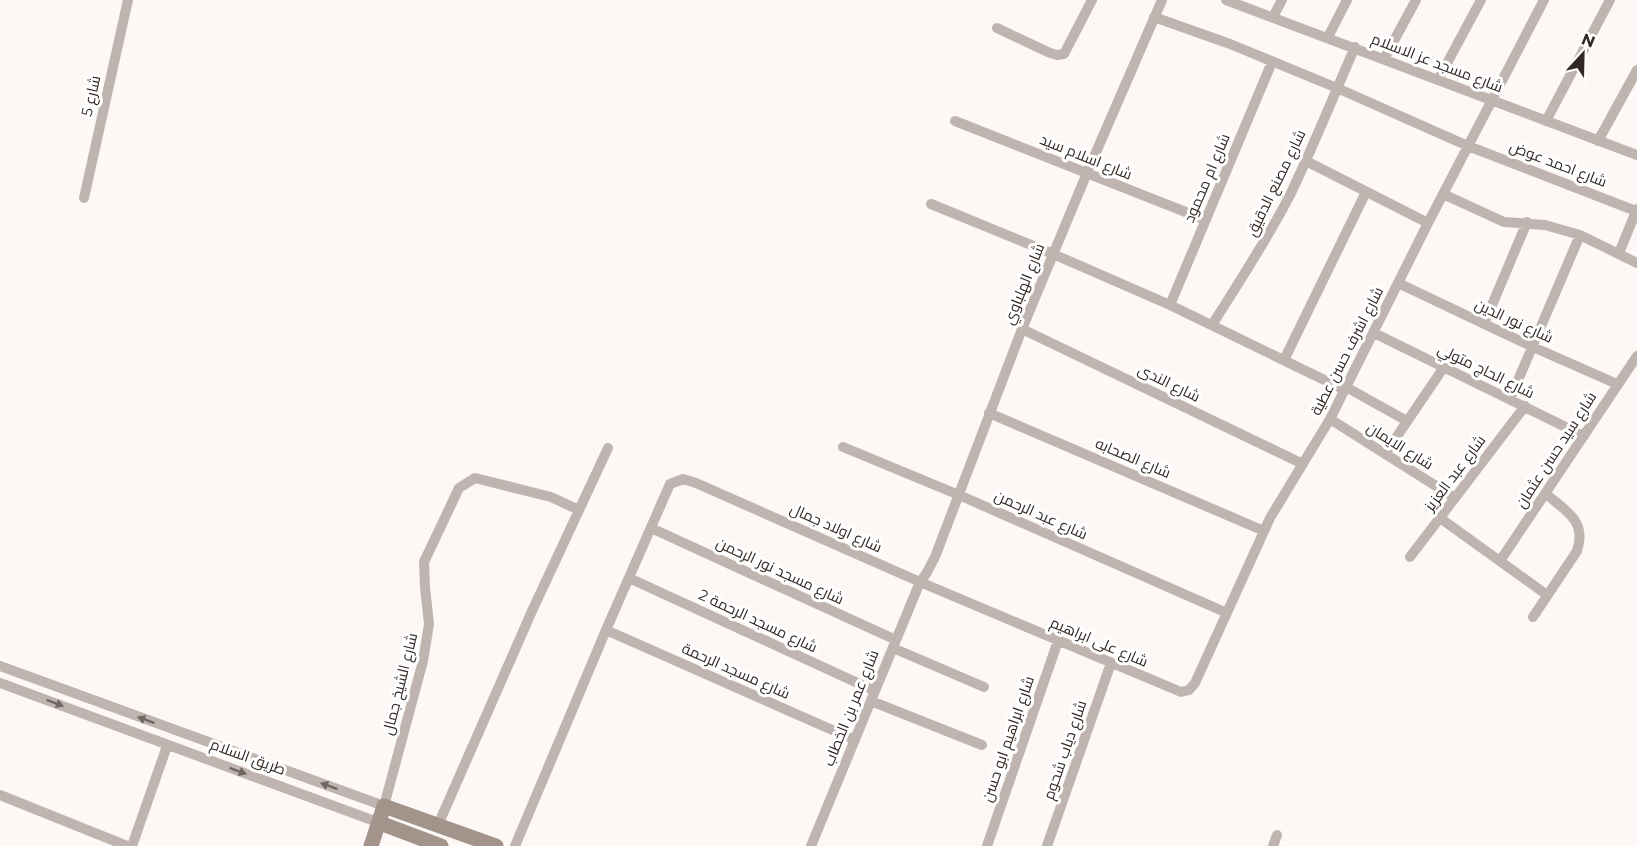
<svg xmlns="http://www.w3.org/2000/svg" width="1637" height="846" font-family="Montserrat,Cairo,sans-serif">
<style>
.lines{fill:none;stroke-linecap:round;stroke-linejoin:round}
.minor{stroke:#bfb4af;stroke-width:10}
.secondary{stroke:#a2938b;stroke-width:15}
.oneway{fill:#716762}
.labels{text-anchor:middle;stroke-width:6;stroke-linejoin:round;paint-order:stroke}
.street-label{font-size:15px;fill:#312823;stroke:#fff}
</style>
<rect width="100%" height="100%" fill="#fdf8f5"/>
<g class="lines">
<!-- minor -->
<path class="minor" d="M1226,0L1637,155
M1154,17L1230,44L1337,88L1468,146L1636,211
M1273,17L1282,0
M997,28L1050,53L1057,55L1064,54L1092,0
M1328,37L1347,0
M1384,59L1416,0
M1438,80L1481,0
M955,121L1206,220
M1546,121L1610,0
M1598,141L1637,70
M1306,161L1428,223
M1443,194L1504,222L1545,225L1580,235L1637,263
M84,198L128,0
M931,204L1053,254L1170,305L1345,390
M1619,253L1637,209
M1398,283L1533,347L1617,384
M1170,305L1272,62
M1484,324L1527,222
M1212,325C1239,282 1267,240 1290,195C1313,147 1333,97 1355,47
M1022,329L1303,464
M1374,333L1584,436
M1284,360L1366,192
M1346,387L1407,421
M1510,399L1580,235
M989,413L1264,531
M1330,419L1455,498
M843,447L959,495L1227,613
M1385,454L1444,367
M1440,518L1547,595
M651,528L896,640
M1410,557L1525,406
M1500,561L1637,356
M629,578L875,691
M1533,617L1577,551C1587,521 1566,511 1546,494
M606,630L855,740
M893,648L984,687
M0,666L384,806L423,661L429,624L425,587L424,562L459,488L475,478L551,497L579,510
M0,683L380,823
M871,701L982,745
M0,795L127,846
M438,825L532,611L608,448
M132,846L167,746
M515,846L606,630L670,484L683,479L696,483L920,582L1181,692L1189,690L1195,683L1270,518L1330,419L1428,223L1544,0
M811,846L920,582L926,574L935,557L1022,329L1087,173L1162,0
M987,846L1058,641
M1047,846L1111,663
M1273,846L1277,835"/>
<!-- secondary -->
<path class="secondary" d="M380,823L441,846
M371,846L384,806L496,846"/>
</g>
<!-- one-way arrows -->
<defs><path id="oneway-solid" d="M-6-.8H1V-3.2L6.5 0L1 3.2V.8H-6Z" transform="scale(1.5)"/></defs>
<g class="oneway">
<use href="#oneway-solid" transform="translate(55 703) rotate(21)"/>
<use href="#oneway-solid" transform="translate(146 720) rotate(-160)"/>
<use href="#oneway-solid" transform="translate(238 771) rotate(20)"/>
<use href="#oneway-solid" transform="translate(329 786) rotate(-160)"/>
</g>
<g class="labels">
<!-- street labels -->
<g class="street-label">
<text transform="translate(1437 63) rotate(21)" y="5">شارع مسجد عز الاسلام</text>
<text transform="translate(91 96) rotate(-77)" y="5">شارع 5</text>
<text transform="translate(1086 157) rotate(22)" y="5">شارع اسلام سيد</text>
<text transform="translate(1558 164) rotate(21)" y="5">شارع احمد عوض</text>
<text transform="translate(1207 178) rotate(-67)" y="5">شارع ام محمود</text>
<text transform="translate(1276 183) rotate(-64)" y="5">شارع مصنع الدقيق</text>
<text transform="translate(1024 284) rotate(-68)" y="5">شارع الهلباوي</text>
<text transform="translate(1514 321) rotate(25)" y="5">شارع نور الدين</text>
<text transform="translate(1347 351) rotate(-63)" y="5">شارع اشرف حسن عطية</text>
<text transform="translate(1486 371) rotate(26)" y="5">شارع الحاج متولي</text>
<text transform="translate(1169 383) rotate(26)" y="5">شارع الندى</text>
<text transform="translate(1400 446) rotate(32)" y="5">شارع الايمان</text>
<text transform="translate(1556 450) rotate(-57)" y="5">شارع سيد حسن عثمان</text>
<text transform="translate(1133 458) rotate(23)" y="5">شارع الصحابه</text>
<text transform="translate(1455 473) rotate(-53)" y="5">شارع عبد العزيز</text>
<text transform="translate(1041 515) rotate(24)" y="5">شارع عبد الرحمن</text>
<text transform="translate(836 528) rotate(24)" y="5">شارع اولاد جمال</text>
<text transform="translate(780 571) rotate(25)" y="5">شارع مسجد نور الرحمن</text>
<text transform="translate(758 621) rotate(25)" y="5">شارع مسجد الرحمة 2</text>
<text transform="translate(1099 642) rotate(23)" y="5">شارع على ابراهيم</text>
<text transform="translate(736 671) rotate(24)" y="5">شارع مسجد الرحمة</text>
<text transform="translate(400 684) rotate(-76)" y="5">شارع الشيخ جمال</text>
<text transform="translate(851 708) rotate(-68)" y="5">شارع عمر بن الخطاب</text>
<text transform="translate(1008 739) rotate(-71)" y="5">شارع ابراهيم ابو حسن</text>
<text transform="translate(1065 750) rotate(-71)" y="5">شارع دياب شحوم</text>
<text transform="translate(248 757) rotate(20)" y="5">طريق السلام</text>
</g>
</g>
<!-- north arrow -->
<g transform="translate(1583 54) rotate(22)" stroke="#ffffff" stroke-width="4.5" paint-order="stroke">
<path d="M0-4.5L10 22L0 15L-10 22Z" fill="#312823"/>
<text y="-9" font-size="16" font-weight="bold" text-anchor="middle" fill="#312823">N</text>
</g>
</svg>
